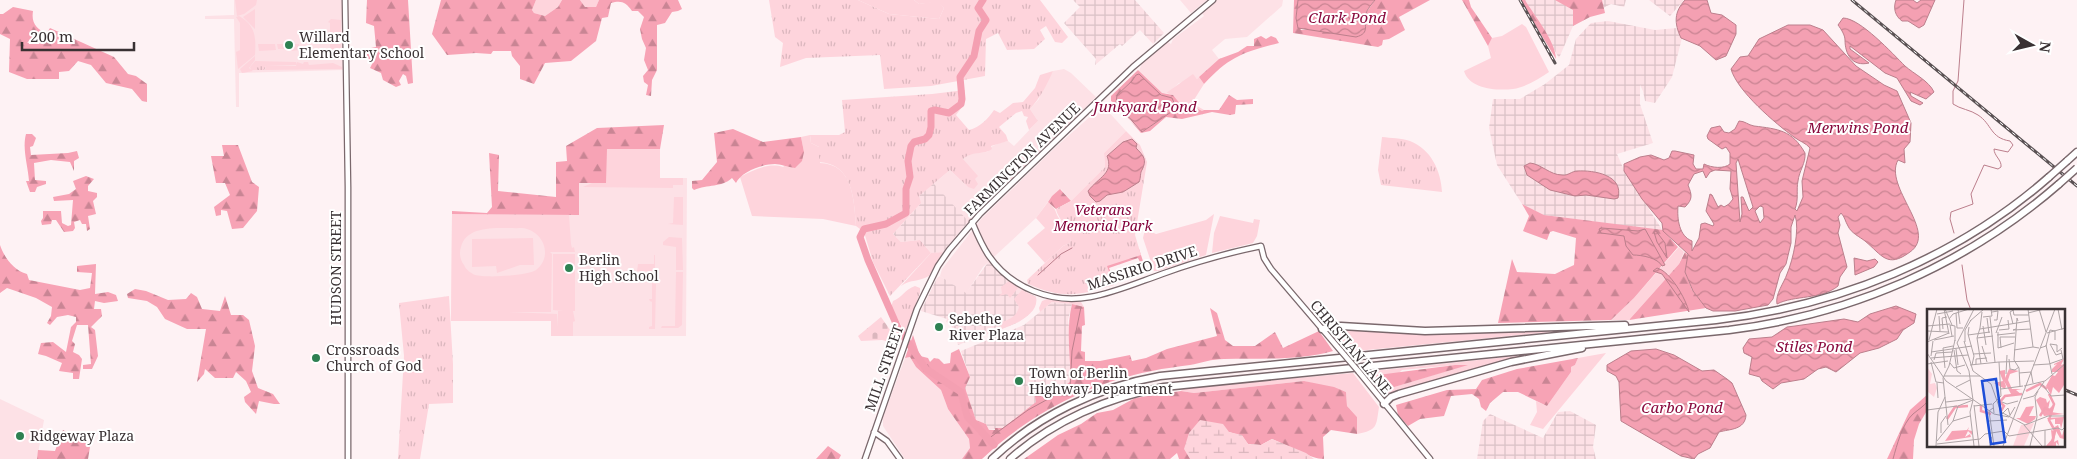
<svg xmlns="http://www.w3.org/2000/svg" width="2077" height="459" font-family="'Noto Serif',serif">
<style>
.built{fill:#fde1e6}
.industrial{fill:url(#industrial-grid)}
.grass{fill:#fed4dc;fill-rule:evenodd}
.forest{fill:url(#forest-firs);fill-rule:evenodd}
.wetland{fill:url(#wetland-marsh)}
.cemetery{fill:url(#cemetery-stones)}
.park{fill:url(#park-tufts)}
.water{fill:url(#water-waves);stroke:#bc7f8c;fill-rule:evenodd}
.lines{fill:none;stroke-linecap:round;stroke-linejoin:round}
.stream{stroke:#bc7f8c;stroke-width:1}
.river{stroke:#f4a0b2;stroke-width:7}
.secondary-casing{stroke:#7a686c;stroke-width:7}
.highway-casing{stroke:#7a686c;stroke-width:9}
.secondary{stroke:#fff;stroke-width:4.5}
.highway{stroke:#fff;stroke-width:6}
.rail-casing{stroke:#5a5153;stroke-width:3}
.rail{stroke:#fff;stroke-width:1;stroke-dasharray:4;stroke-linecap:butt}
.secondary-bridge-casing{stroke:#7a686c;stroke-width:7;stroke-linecap:butt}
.highway-bridge-casing{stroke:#7a686c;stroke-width:9;stroke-linecap:butt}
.secondary-bridge{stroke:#fff;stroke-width:4.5}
.highway-bridge{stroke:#fff;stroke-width:6}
.poi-dot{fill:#2e8152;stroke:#fff;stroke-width:2}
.labels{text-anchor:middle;stroke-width:4;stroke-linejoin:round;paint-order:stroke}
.poi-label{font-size:14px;fill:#393133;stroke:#fff;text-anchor:start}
.street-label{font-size:14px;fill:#393133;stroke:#fff}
.park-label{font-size:14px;font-style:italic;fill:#820039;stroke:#fff}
.water-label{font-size:15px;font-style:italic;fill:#890a3e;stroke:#fff}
.inset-river{fill:none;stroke:#f4a0b2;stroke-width:2.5}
.inset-road{fill:none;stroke:#afa5a7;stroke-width:1}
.view{fill:#1d4ed8;fill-opacity:0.15;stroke:#1d4ed8;stroke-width:2.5}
.inset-edge{fill:none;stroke:#393133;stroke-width:2.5}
</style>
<defs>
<pattern id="industrial-grid" width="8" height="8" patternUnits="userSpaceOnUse" patternTransform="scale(1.25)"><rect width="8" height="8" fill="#fde1e6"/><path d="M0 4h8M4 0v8" fill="none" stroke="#dac2c6"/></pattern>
<pattern id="forest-firs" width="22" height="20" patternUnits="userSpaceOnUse" patternTransform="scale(1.25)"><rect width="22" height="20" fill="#f7a3b5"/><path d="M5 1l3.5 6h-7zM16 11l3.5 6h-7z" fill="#c98594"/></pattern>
<pattern id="wetland-marsh" width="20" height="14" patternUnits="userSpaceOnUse" patternTransform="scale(1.25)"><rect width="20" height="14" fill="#fed4dc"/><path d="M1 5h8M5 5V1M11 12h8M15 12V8" fill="none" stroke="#dab6bd"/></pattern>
<pattern id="cemetery-stones" width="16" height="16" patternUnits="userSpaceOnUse" patternTransform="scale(1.25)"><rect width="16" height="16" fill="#fed4dc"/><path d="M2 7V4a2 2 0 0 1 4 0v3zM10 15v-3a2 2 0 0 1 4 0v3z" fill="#dab6bd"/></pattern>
<pattern id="park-tufts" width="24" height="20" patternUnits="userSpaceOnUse" patternTransform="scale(1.25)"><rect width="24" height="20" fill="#fed4dc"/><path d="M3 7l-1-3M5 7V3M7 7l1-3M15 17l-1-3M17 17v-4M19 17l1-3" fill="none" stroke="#dab6bd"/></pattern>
<pattern id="water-waves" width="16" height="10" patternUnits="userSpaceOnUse" patternTransform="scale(1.25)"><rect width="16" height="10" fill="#f4a0b2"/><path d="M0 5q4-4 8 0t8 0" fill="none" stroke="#c78391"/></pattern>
</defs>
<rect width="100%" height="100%" fill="#fef2f4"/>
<!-- built -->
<path class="built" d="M234,0H342L343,70L239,73V107H236L234,19H205V16L234,15Z
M1180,0H1207L1191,13Z
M1217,0H1283L1282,6L1247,37L1225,39L1212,50L1219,59L1197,79L1193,75L1184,82L1179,83L1169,92L1162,94L1139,71L1142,63L1168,42L1171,44L1173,39L1204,16L1202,13Z
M1064,69L1071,73L1096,97L1034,159L982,205L943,252L931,253L918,197L950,170L968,187L963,159L969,154L987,152L991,147L999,143L1008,141L1014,146L1038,121L1030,109L1039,99L1041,91L1053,71Z
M1101,107L1105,108L1126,131L1104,153L1105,167L1071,201L1061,189L1052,196L1036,218L983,267L966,294L940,276L942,269L982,218L1058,145Z
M660,149V178H687L686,336H551V321H451L452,214L579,215V183Z
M910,357L916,367L941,390L948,409L969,439L970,448L962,459H905L883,426V417L905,358Z
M0,399L44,420L37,459H0Z"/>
<!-- industrial -->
<path class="industrial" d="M1073,0H1135L1164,33L1153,44L1140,30L1122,46L1120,44L1095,65L1096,59L1064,23L1080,7Z
M1525,0H1626L1624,7L1611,4L1587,16L1573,26L1559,58Z
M1649,0H1684L1670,16Z
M1608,21L1655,30L1677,28L1682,38L1672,77L1655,103L1645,101L1643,91L1640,85V104L1653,143L1617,154L1624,170L1663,231L1544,215L1522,204L1497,165L1489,128L1493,99H1520L1545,84L1569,65L1576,39L1591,23Z
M933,183L969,222L959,231L943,252L931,253L920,240L901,242L893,234L921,203L918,197Z
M989,261L1009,281L1036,297V303L1028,315L1019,322L958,345L954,330L950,324L946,322L947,319L921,311L937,278L940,276L966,293Z
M1052,302L1072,304L1068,320L1070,333L1071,381L1058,390L1042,397L1011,424L1003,428L989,430L986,424L976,420L964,388L970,377L961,351L1024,325Z
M1570,411L1596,425L1593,447L1596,459H1477L1483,421L1490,414L1543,438L1558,412Z"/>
<!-- grass -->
<path class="grass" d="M235,0H275H257L256,5L244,14L237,16Z
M536,0H562L558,7L545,16L534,13L532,10Z
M580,0H599L596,7H585Z
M858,0H914L919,4L938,1L944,8L939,19L889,14Z
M255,9V29L243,17Z
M239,16C256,26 256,37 255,55L238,69L236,52L240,50V23L236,17Z
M331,19L341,20V57H330L328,53L330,52V23L328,22Z
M1522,24L1526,27L1549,72C1539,79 1526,87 1513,89C1497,91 1469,89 1464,71L1491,58L1488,46L1492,38L1502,36Z
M258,44H275L276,50L259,51Z
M277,44H299V50L291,51L289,49H278Z
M255,56V60L249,68L253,71L242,73L240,69Z
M297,62L303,64L304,62H308L309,65L333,63L342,67V69L265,70L266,66H296Z
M1193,74L1197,79L1199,77L1204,84L1192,103L1204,110L1202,112L1196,108L1182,106L1173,95L1166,93Z
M810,135L811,143L819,147L820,163C853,164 854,199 856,226L823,219L752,216L740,177C753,170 769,162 783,167L804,152L801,137Z
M607,149H660V178H683V185H673V188L583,187L592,183Z
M674,197H683V225L668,224L673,223Z
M1048,202C1054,207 1055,209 1057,215C1063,227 1074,226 1070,243L1063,246L1045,263L1027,243L1045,228L1036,218Z
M452,214L569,215L571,244L572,248L574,247L575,252H550L552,254L551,312H509L557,314L558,327V311H563L553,310V254H575V311H573L575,321L573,322V336H551V321H451ZM522,228C543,230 554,256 536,270C527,276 486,278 475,275C471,273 466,270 464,265C460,260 459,253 461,247C467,223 503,229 522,228Z
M1214,214L1206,255L1158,271H1154L1143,238L1145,229L1156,234L1206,220Z
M1220,216L1253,223L1254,219L1260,220L1257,236L1253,243L1212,253L1214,233Z
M669,237L682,238L683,270H676V247L663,245V242Z
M533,238L534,265H520L497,273L496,266L472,267V239Z
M1679,247L1684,252L1679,264L1629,320H1611L1634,298Z
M943,252L929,276C919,282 911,279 901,286L931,253Z
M654,255H655V271H637L638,264H654Z
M580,272L581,279H622V281L580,282Z
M676,272H683L682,325L678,328H661L662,326H675Z
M1009,281L1018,288L1010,298L1007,294L999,296L1002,293L1001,287Z
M652,283L656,284L655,329H649V327L652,326V302L650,301L649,299H652Z
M1022,290L1036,297C1040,314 1015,324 1002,329L1000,323C1009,319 1016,318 1019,307L1014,299Z
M1047,299L1081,302L1084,307L1072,304L1052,302L1040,312L1039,308L1042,301Z
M1334,329H1551L1553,332L1346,352L1334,336Z
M1606,353L1543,429L1530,425L1537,412L1536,401L1547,406L1571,372V367L1575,365L1578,358Z
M1536,354L1504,361L1388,396L1384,395L1363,372ZM1455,365H1466L1381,391L1402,370Z
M1353,373L1379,407C1376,426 1378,430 1357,434V417L1347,406L1346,392L1304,381L1194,393L1181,391L1183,388Z"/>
<!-- forest -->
<path class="forest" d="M367,0H408L413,83L408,84L406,76L403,74L399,81L401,85L396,87L383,80L381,73L370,68L373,62L365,56L366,49L376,47L374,26L366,23Z
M441,0H536L532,10L534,13L545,16L558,7L562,0H580L585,7H596L599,0H678L682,9L678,11L672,12L665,23L657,25V70L652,80L651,96L646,95L648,85L644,82L643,76L648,70L644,60L646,48L642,39L640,29L644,17L638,11H632C626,2 621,0 611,3L608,17L602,18L596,41L571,61L545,63L534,84L520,79V66L512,56L511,51H493L491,54L476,53L447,55L432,34Z
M1294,0H1298L1296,18L1301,30L1366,26V13L1375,0H1430L1399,17L1405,30L1389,39L1383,40L1382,45L1378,47L1293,33Z
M1462,0H1469L1471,7L1492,38L1488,46Z
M1520,0H1525C1534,15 1556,42 1556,59Z
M1555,0H1602L1605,13L1590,17L1573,26V10Z
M13,7L33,11C31,24 37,28 46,34L50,28L114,57L128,74L136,76L147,84V102L142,101L132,89L106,83L91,65L78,61L69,71L59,72V79H27L9,72L10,39L0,34V14H3Z
M1261,36L1266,39L1271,36L1276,38L1279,43C1243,52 1229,57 1204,84L1199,77L1219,59L1238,52L1247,46H1254V39Z
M1138,70L1162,93L1173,95L1182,106L1196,108L1202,111L1204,110H1219L1229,95L1237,100L1253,99V104L1236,105L1235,114L1230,115L1212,112L1182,119L1166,117L1150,131L1141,133L1116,104L1111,101V96ZM1138,74L1158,93L1174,101L1176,106L1174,110L1142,132L1130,120L1117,95L1132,81L1136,75Z
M664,125L660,149H607L606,183H579V215L452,214V211L487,213L492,207L489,153L499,155L498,191L556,197V162L567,161L566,146L597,128Z
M733,129L763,142L801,137L804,152L802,161L795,168C788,167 780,164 775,164C762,164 741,172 736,183L732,178C721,188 708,184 694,190L692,188V181L702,180L717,162L714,133Z
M26,134H32L36,138L33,146L30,147L31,155L68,153L77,151L79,158L74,161V171L70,162L51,160L34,163L35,180L46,181V184L37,187L35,192H30L26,181H29C28,166 22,149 26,134Z
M222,145H238L252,182L259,187L257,211L243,228L232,229L227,211L221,210V215L216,216L214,207L230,195L225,183H216L211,156H224Z
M86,176L94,179L88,186V191L97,193V197L93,201L96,214L88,216L90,229L87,231L86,224H82L80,220L74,222L75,228L73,231L64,232L56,220H52L51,224L42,225L41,221L43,218V211H61L62,223L68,226L71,225L73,200L54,201L53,197L69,194L76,189L73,181Z
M1060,189L1071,201L1056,209L1048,202L1052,196Z
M1522,204L1544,215L1663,230L1678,247L1634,298L1611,320L1498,323L1512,259L1517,272L1555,274L1574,265L1576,238L1553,231L1550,232L1547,240L1523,231L1529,216Z
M0,245C4,257 14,271 27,274L29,280L80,290L90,288L92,273L77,272V266L96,264L95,294L108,292L116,295L118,301L104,303L95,301L94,309H101L102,316L91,327L95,330L98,356L92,369H83V365L91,364L88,325H77L72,341L75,344L73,352L79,355L82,359L79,379H73V373L59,371L62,363L46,356L38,354L41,343L53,342L66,352L71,327L76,322V317L68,315L57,317L50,325L47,323L51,316L52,307L36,298L7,288L0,293Z
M1139,249L1143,261L1140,262L1138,258L1109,268L1111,273L1103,271L1101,258Z
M1685,252L1688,255L1685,272L1692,290L1706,308L1629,320L1679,264Z
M135,289L146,291L168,300L186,299L191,293L197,297L202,309L220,311L225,296L231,315H243L249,320L255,346L252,371L258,388L273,394L280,404H274L259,401L256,414L245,402L244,397L251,392L246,381L236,372L233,378H215L205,369L204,374L197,382L206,329H187L165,319L157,307L147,301L128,298L127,294Z
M1072,304L1084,307L1085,325L1082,326L1081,351L1085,352V361H1100L1130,355L1132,361L1146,358L1167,349L1217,336L1210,308L1217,313L1225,340L1233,346H1255L1275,332L1283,348L1319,331L1333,351C1299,361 1259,358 1224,359C1212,359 1201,363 1190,365C1177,367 1165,368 1152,371C1089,383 1028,415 982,459H962L970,448L969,439L948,409L941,390L916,367L910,357L905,358L913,335L920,356L928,358L930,362L934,358L939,359L944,364L950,363L951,353L959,349L970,377L965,388L976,420L986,424L989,430H995V428H1003L1036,402L1034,391L1037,390L1042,397L1060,389L1071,381C1070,356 1066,328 1072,304Z
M1578,358L1575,365L1571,367V372L1547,406L1518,392H1503L1490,403L1486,411L1481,407L1479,399L1472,394L1451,396L1444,416L1420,419L1408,426L1398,415L1396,405L1447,390L1476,389L1482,380L1517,369Z
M1455,365H1468L1381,391L1370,376Z
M1304,381L1334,387L1346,392L1347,406L1357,417V434L1331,430L1323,437L1324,459C1311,459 1286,445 1272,439L1261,445L1248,444L1242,436L1229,432L1190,458L1193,459H1179L1177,453L1170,459H1024L1058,435L1081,424L1097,413L1113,410L1135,398L1181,391L1194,393Z
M1928,394V409L1919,424L1914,440L1913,459H1887L1910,410Z
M63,430L85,440L90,447L88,459H37L38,450L55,451Z
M828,446L841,455L839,459H816Z"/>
<!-- wetland -->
<path class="wetland" d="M1200,420L1223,424L1229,432L1242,435L1248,444L1261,445L1272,439L1306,453L1314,459H1190L1184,449L1189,433Z"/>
<!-- cemetery -->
<path class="cemetery" d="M881,317L897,340L893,343L882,340L861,341L858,336Z"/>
<!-- park -->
<path class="park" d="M769,0H858L889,14L939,19L944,8L938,2L919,4L914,0H1040L1068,37L1062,43L1055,42L1046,26L1040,30L1045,39L1034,49L1007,50L998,33L986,39L985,76L931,86L884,89L880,55L806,58L780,67L783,43L775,37Z
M255,61L296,62L297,65L266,66L264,70H251L250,67Z
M1053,71C1047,85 1040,98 1030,109L1038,121L1029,130L1026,121L1028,117L1024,116L1022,111L1016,113L999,127L1006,135L1008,141L991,146L992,149C982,156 974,150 963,159L978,176L975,179L978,184L974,189L968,187L950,170L919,196L921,203L893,234L901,242L920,240L931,253L890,296L873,262L864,232L856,226C854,199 853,164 819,162V147L811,143L810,135H839L845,132L842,100L932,94L965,90L962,107L956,115L969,130C980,127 988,119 994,110L1000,113L1013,103L1023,102L1035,88L1040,75Z
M1126,131L1140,145L1147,162L1135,235L1141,255L1107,266L1114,285C1078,296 1063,299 1028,284L1027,280L1063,246L1070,243C1073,227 1059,223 1056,209L1071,201L1105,167L1104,153Z
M1382,137C1391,138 1401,138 1410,141C1431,149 1441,171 1442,192L1381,185L1378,170Z
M915,286L920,288V293L905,332L891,307L893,301C902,298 905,289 915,286Z
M449,296L453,364V403L429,404L420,459H398L404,356L399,303Z"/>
<!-- water -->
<path class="water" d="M1298,0H1375C1372,4 1367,9 1366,14C1363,25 1371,33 1356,37L1298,28L1296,18Z
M1685,0H1707L1711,13L1722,15L1736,25V34L1726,56L1716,60L1700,46L1681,38C1674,23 1674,12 1685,0Z
M1896,0H1913L1917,3L1921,0H1935L1924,25L1919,28L1908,21H1902C1895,16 1893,8 1896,0Z
M1843,18C1860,18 1893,54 1905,66C1914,74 1929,81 1934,92L1926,99L1910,92L1911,96L1923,103L1920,105L1911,101L1897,78L1885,73L1850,46V49L1869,63C1852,67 1845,54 1845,40C1845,35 1841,29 1838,25Z
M1788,25H1810L1823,30L1856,66L1884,85L1897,91L1911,123L1910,142L1904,149L1905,163L1898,160C1883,187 1939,232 1910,252C1887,269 1882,255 1865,241C1860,237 1851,233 1848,226C1845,221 1845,217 1841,213L1838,217L1840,225L1838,233L1847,267L1840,277L1838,286C1821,300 1794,295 1777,304C1775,294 1784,283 1787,274C1793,260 1800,229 1795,215L1791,227V243L1786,264L1780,273L1773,299L1768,305L1735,311H1713L1706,308L1693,291L1685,272L1688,254L1663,231L1662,223L1642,199L1624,171V164L1640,157L1651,155L1664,160L1669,158L1672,151H1675L1694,155L1693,164L1696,169H1703L1704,164C1712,168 1724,169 1730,164V153L1726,147L1722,149L1708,139L1707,136L1711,128L1720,126L1724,132L1729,133L1735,129L1739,121C1745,121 1748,125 1754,126C1778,129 1792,130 1805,153C1806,163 1799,171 1798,181C1796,190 1799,199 1795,209L1797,211L1803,197L1802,181L1810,148C1806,143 1799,141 1794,137C1776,124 1737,91 1731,69L1740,57L1748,56L1759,39ZM1738,159L1753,207L1749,211L1743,197H1741L1742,214L1740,222L1736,163ZM1715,170L1731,171L1730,189L1733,199L1729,204L1724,207L1721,205L1718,207L1712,195L1710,194L1706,211L1714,224L1713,226L1705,223L1701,224L1699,238L1692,251V241C1679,236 1677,219 1678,206L1685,207C1693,199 1692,195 1688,185L1694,174L1703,171L1706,178L1710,172ZM1760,206L1763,207L1764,218L1760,223L1755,211Z
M1139,74L1161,95L1172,98L1176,107L1174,110L1142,132L1116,103L1117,95L1132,81L1136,75Z
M1132,139L1137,144L1136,148C1144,156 1147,160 1142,170C1140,172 1141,178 1139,182L1123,192L1107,195L1100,201L1096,202L1090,196L1088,191C1099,177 1114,173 1107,156L1123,142Z
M1530,163C1541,164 1550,175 1562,175C1568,176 1572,171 1577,171C1594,170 1624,175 1618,198L1614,199L1586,195L1575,196L1550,190L1527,175L1524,166Z
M1602,228L1638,231L1645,229L1665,265L1662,266C1658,258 1642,255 1633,255L1626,246L1624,236L1601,233L1599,229Z
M1656,231L1665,243L1667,258L1657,242L1654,232Z
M1854,258L1867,261L1875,259L1878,262L1874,267L1855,275Z
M1657,268C1670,271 1686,299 1689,312L1662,274L1653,271Z
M1896,306L1916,314L1914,323L1903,330L1897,339L1879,348L1860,353L1836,372L1826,367L1818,369L1804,379L1781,383L1773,389L1762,381L1760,377L1749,374L1752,357L1744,353L1743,348L1749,339L1772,337L1787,327L1795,326L1844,319L1858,322L1870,314Z
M1656,349L1674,355L1702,371L1714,370L1727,379L1732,383L1746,415C1745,430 1730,429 1719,432L1710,448L1698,454L1694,459L1681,456L1621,421L1619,382L1616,376L1607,371V365L1631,351Z"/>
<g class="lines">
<!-- stream -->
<path class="stream" d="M1174,109L1183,112L1198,111
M1954,233L1950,219L1951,212L1973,204L1971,194L1984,165L1998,169L2001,167C2002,160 1994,156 1994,149L2008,152L2013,145L2010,141C1990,138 1992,124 1978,115C1971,110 1960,109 1953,104V91L1958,81L1964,0
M1962,265L1967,300L1971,310
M1038,275L1061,254L1072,248
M988,439L1028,410L1070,387L1072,351L1081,307
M1893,459C1897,445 1902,424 1913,414C1919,409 1923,407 1928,401"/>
<!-- river -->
<path class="river" d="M983,0L978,8L986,20L979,31L974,56L960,77L962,99L961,104L949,113L935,110L931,111V127L929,135L925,139L914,142L911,146L908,161L910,177L906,189V213L886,224L864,229L860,237L868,260L898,328L926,369L961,392L967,416L994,445"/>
<defs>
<path id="secondary" d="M345,0L348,187V459
M972,222C977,234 982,246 989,256C1011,288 1052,304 1090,297C1114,293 1139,282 1162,274C1195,262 1227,253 1261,246L1264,258L1271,269L1341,351
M1359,372L1430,459
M874,432L887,441L900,459
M865,459L917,309L938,266L949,250L980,214L1133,67L1213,0"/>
<path id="highway" d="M2067,161L2077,152
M1322,329L1341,326L1425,331L1625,325
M1384,404L1391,397L1399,394L1511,362L1582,348
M992,459C1038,415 1098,387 1160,376L1716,320C1838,306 1957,258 2049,177
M1010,459C1053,421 1108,397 1164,387L1729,330C1850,315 1966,265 2059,184"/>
</defs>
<!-- secondary casing -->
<use href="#secondary" class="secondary-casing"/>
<!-- highway casing -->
<use href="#highway" class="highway-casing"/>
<!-- secondary -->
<use href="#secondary" class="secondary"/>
<!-- highway -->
<use href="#highway" class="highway"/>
<defs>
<path id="rail" d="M1520,0L1555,63
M1852,0L2077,186
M2063,389L2077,395"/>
</defs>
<!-- rail casing -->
<use href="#rail" class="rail-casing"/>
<!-- rail -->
<use href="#rail" class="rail"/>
<defs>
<path id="secondary-bridge" d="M1341,351L1359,372"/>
<path id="highway-bridge" d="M2049,177L2067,161
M2059,184L2077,168"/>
</defs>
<!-- secondary-bridge casing -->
<use href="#secondary-bridge" class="secondary-bridge-casing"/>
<!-- highway-bridge casing -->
<use href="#highway-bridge" class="highway-bridge-casing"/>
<!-- secondary-bridge -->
<use href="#secondary-bridge" class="secondary-bridge"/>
<!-- highway-bridge -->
<use href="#highway-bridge" class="highway-bridge"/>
</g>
<!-- markers -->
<g class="poi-dot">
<circle cx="289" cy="45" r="5"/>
<circle cx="569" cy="268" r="5"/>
<circle cx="939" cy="327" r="5"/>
<circle cx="316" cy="358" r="5"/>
<circle cx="1019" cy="381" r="5"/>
<circle cx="20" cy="436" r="5"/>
</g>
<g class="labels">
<!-- poi labels -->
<g class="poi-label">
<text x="299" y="42">Willard<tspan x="299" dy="16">Elementary School</tspan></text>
<text x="579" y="265">Berlin<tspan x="579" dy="16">High School</tspan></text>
<text x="949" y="324">Sebethe<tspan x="949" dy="16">River Plaza</tspan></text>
<text x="326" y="355">Crossroads<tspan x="326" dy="16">Church of God</tspan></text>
<text x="1029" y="378">Town of Berlin<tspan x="1029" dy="16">Highway Department</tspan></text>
<text x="30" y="441">Ridgeway Plaza</text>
</g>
<!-- street labels -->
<g class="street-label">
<text transform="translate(1022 159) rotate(-44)" y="5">FARMINGTON AVENUE</text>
<text transform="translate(336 268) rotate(-90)" y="5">HUDSON STREET</text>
<text transform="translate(1142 268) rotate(-18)" y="5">MASSIRIO DRIVE</text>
<text transform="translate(1351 347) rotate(50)" y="5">CHRISTIAN LANE</text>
<text transform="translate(884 368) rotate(-71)" y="5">MILL STREET</text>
</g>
<!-- park labels -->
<g class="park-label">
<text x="1103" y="215">Veterans<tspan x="1103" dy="16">Memorial Park</tspan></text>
</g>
<!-- water labels -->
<g class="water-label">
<text x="1347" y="23">Clark Pond</text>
<text x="1145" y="112">Junkyard Pond</text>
<text x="1858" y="133">Merwins Pond</text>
<text x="1814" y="352">Stiles Pond</text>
<text x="1682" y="413">Carbo Pond</text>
</g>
</g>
<!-- overview -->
<g transform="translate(1927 309)">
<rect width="138" height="138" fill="#fef2f4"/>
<path d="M0,58L5,65L3,75L8,74L10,79L7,88L0,82Z" fill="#fed4dc"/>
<path d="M137,50L134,56L137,55V76L132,84L126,78L124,86L119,77L125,66L128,67L131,63H125V60L130,55L127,56V55ZM82,60L92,62L83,65L81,71L85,80H95L89,81L95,86L84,85L77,72L79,77L78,80L67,74L76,72L72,62L78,61V69ZM113,88L119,90L120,94L123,91L121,101L127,95L124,103L137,105L117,107L109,91ZM107,97L102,107H109L108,110L101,115L89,109H93L99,98ZM137,108L134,120L133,115H128V110L122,111L125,116L126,119L131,116L135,127L137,121V130L133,129L129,122L127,133L131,131L132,137L129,133V137H119L125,130L124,121L128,122L126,120L120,109ZM42,118L41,121L45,122V126L41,122L38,128L43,125L44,128L18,132L25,122L40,121Z" fill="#f7a3b5"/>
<path d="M107,114L97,137H86L94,116Z" fill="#fed4dc"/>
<path class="inset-river" d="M99,82L113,75L120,80M122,85L127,95L122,111L128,122L124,137M54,96V102L64,105M74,102L77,97L73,93L78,87L95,85M113,107L118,99L125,102M20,110L28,98L41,97"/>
<path class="inset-road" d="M17,0L22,25M18,0L25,16M31,0L33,15M101,0L106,38L112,39M112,0L119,23M131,0L135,21M86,1L87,6H102M65,3L71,2L70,11H67M29,4L30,19H36M101,4L117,0M10,5L26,2M12,7L13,22M56,8L65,7L64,0M63,8L68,53M60,9L62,24M22,10L26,5L42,0M43,12L57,0M91,12L90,9L87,51L92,59L93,78M86,15L83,3L88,0M0,17L23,15M56,17L59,36M42,18L41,25L47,47L45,56M53,19L55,3M53,19L50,29L54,55M16,20L15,9L20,8M53,20L102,12M89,20L86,21L104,20M72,21L82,20L81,11M0,22L21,23M71,23V39L87,34M69,24L75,8M120,24L138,19M41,26L63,23M70,26L88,24M25,27L23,16L28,17V32M50,29L66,27M2,31L10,0M7,31L27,27M37,32L46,62L64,75L74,103L98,116L121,107H138M0,33L22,24M38,33V21L44,11M123,35L130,36V43L135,39M123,35L129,46L135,44M119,36L125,65M55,37L60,53M74,39L73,28H88M113,39L119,37L123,21L128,22V31M29,40L31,56M27,41L30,62L34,65M87,41L106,38M4,43L45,37M0,44L19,72L67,105L82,108L88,98M46,45L64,44M4,47L6,32M4,49L41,46M82,50L83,60L88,61L92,58M7,51L9,44L25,43M4,53L9,73L17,74M72,53L107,52M23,54L27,59L38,56M0,55L21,52M49,55V50L60,49M122,55L136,50L134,41M43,56L72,53L74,87L66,95L67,104M106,56L122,55M18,59L16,39L26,37M92,64L104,63L106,74M79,65L80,46M17,67H53M10,74L11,89M115,75L124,87L138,86M97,77L118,72L138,55M29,78L43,71M74,80L96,77M18,88L21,116M96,90L107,87L117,73M46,91L43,103L47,137M19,93L44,90M75,93L80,95L91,92M47,96L52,137M47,97L65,95M66,99L62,102L67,137M0,101L30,97M75,105L81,99L83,106M26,112L43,107M62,112L80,111M97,116L115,137M14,124V114L19,107M82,127L131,119L135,121L138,118M10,132L26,112L31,97L46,91L42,62L30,34L47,0M63,134L64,128L63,137M10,135L53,130L58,125L77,122L82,127M9,137L11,103L18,88L16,69L22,57L28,31M76,137L128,0M103,137L110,108L108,88L111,82M118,137V121"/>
<path class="view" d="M69,70L78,133L64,135L55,72Z"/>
<rect width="138" height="138" class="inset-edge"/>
</g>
<!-- north arrow -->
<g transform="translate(2032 45) rotate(98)" stroke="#ffffff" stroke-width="4" paint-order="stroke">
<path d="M0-4L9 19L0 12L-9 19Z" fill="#393133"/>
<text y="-8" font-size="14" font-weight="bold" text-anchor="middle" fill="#393133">N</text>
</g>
<!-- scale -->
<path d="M22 42v8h112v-8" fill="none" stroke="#393133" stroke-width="2.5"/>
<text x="30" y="42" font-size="15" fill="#393133" stroke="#ffffff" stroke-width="4" paint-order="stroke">200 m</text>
</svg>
